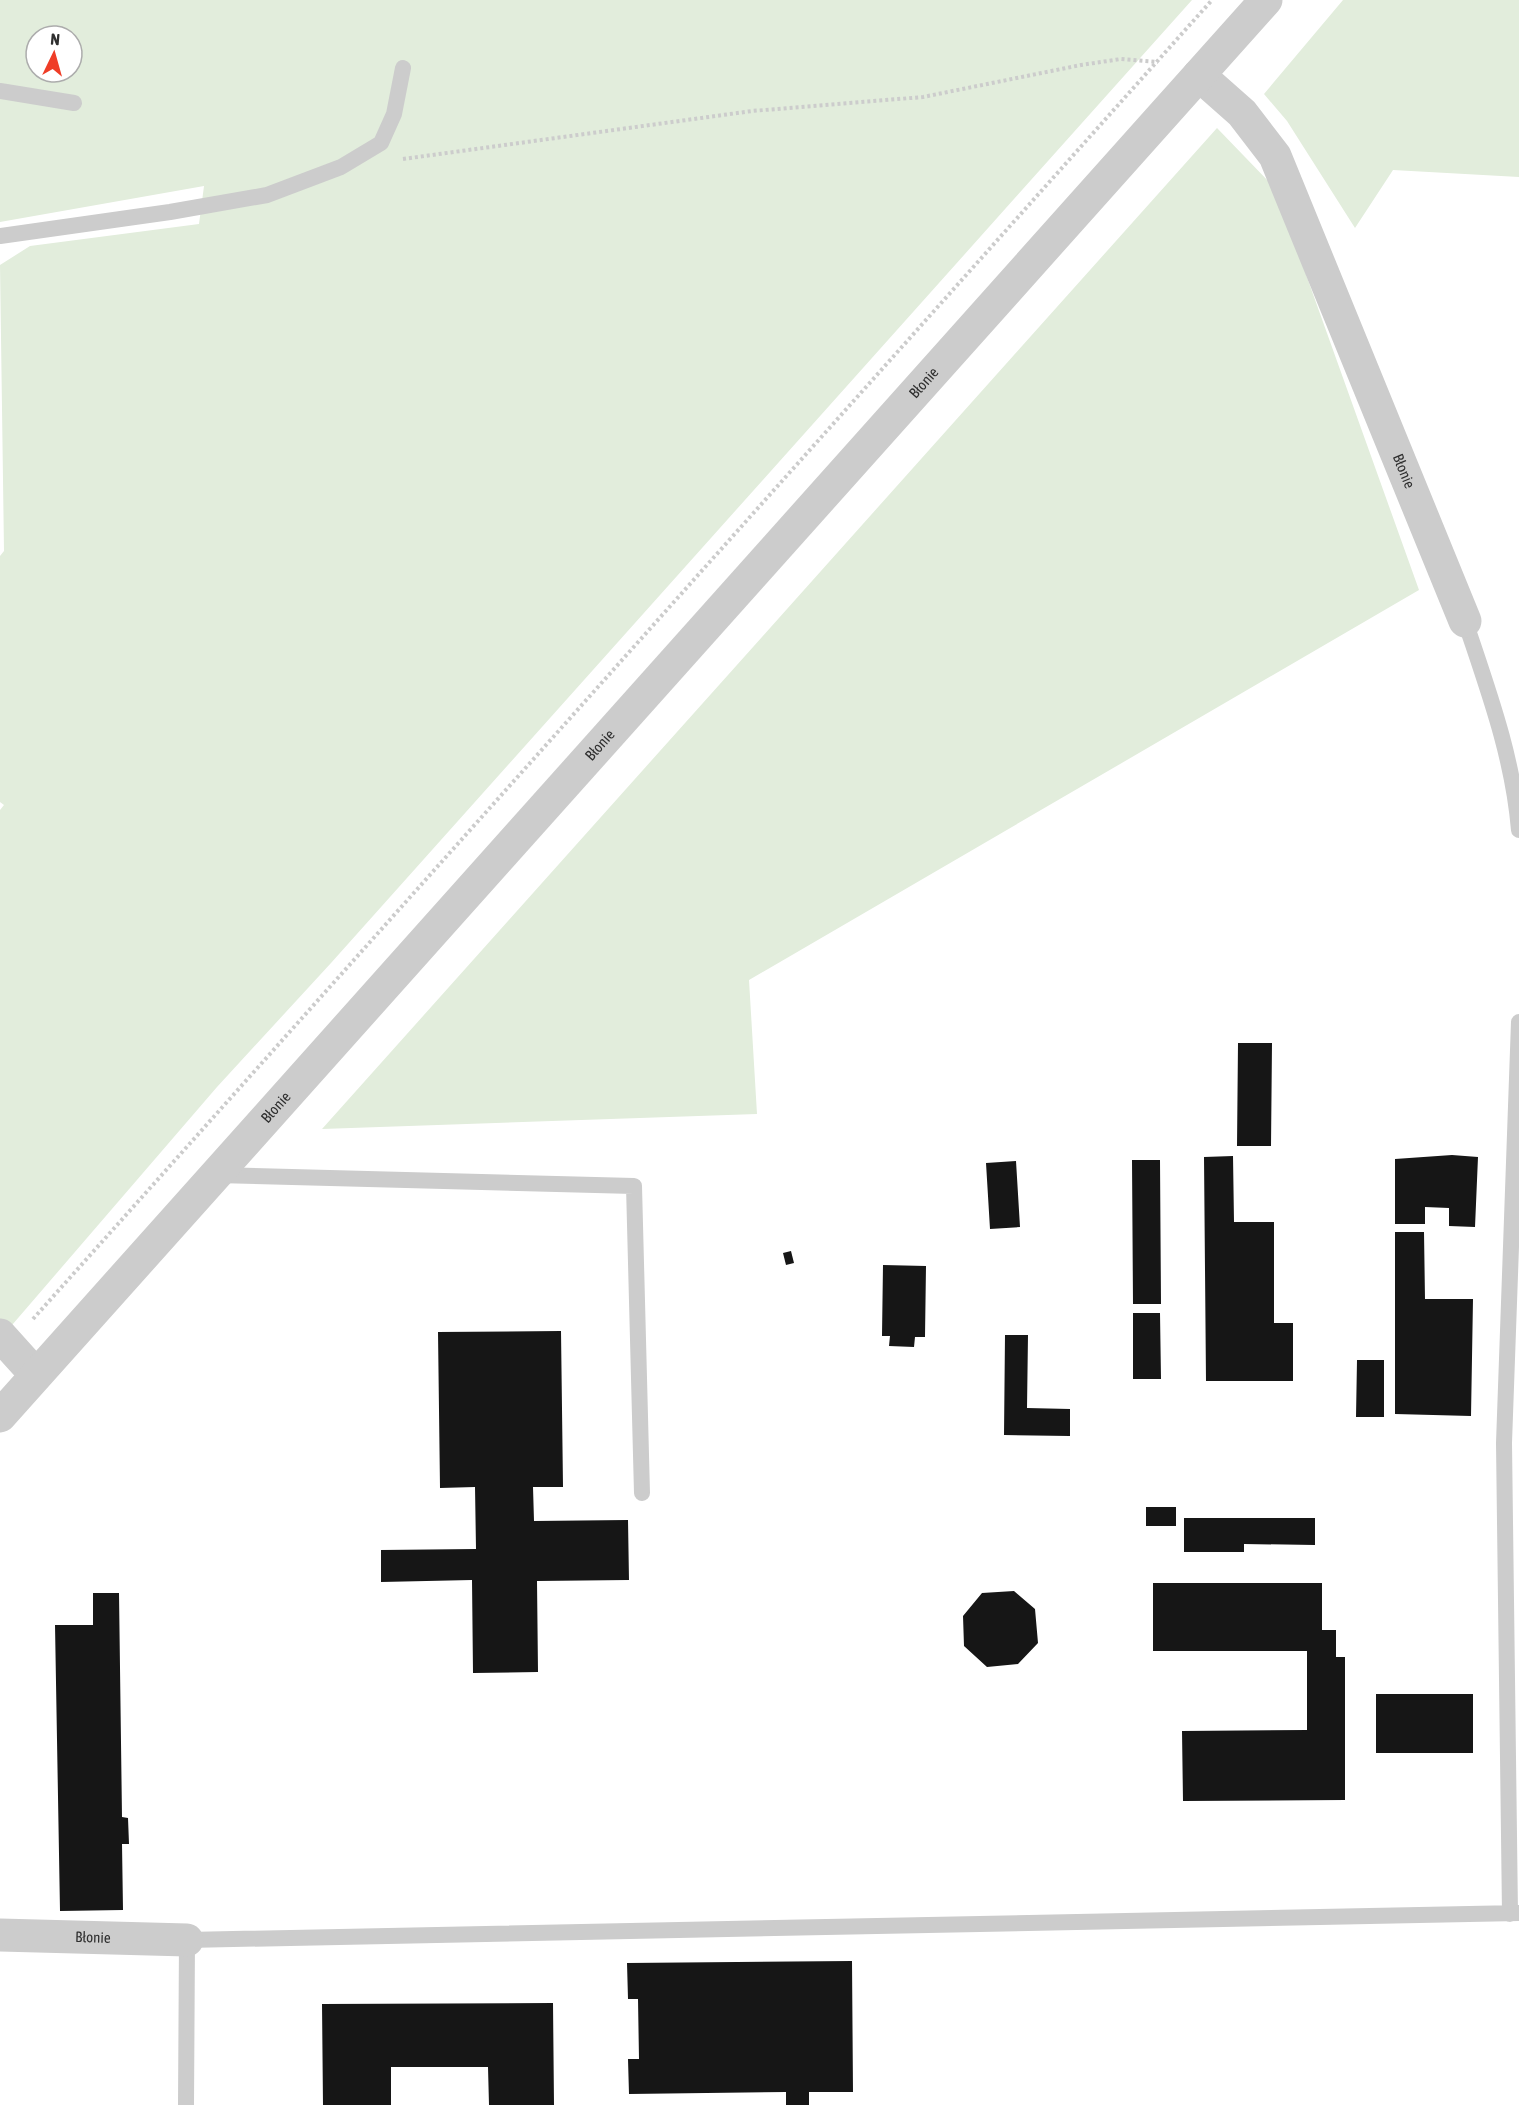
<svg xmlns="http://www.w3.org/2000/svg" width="1519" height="2105" font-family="'Asap Condensed',sans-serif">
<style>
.green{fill:#e2eddc;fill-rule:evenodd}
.building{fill:#161616}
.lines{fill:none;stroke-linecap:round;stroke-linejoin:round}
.path{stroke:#ccc;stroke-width:4;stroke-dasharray:3 3;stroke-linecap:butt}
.service{stroke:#ccc;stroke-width:16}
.minor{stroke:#ccc;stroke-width:33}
.tertiary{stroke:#ccc;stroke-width:33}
.labels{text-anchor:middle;stroke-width:6;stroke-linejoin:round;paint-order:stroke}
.street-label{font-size:15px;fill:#2f2f2f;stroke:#fff}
</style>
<rect width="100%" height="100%" fill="#fff"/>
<!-- green -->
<path class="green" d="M0,0H1192L331,963L217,1087L0,1339V810L4,805L0,802V556L4,551L0,265L30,246L199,224L204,186L0,222ZM36,36H72V72H36Z
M1343,0H1519V177L1393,170L1355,228L1287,121L1264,94Z
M1217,128L1275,188L1419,590L749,980L757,1114L322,1129Z"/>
<!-- building -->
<path class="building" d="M1238,1043H1272L1271,1146H1237Z
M1452,1155L1478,1157L1475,1227L1449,1226V1208L1425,1207V1224H1395V1159Z
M1233,1156L1234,1222H1274V1323H1293V1381H1206L1204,1157Z
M1132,1160H1160L1161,1304H1133Z
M1016,1161L1020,1227L990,1229L986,1163Z
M1395,1232H1424L1425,1299H1473L1471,1416L1395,1414Z
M791,1251L794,1263L786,1265L783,1253Z
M883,1265L926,1266L925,1337H915L914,1347L889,1346L890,1336H882Z
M1133,1313H1160L1161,1379H1133Z
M561,1331L563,1487H533L534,1521L628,1520L629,1580L537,1581L538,1672L473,1673L472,1580L381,1582V1550L476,1549L475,1487L440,1488L438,1332Z
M1005,1335H1028L1027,1408L1070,1409V1436L1004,1435Z
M1357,1360H1384V1417H1356Z
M1146,1507H1176V1526H1146Z
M1184,1518H1315V1545L1244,1544V1552H1184Z
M1153,1583H1322V1630H1336V1657H1345V1800L1183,1801L1182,1731L1307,1730V1651H1153Z
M1014,1591L1035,1609L1038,1643L1018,1664L987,1667L964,1646L963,1616L982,1593Z
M93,1593H119L122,1817L128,1818L129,1844H122L123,1910L60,1911L55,1625H93Z
M1376,1694H1473V1753H1376Z
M852,1961L853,2092H809V2105H786V2092L629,2094L628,2059H639L638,1999H628L627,1963Z
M553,2003L554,2105H489L488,2067H391V2105H323L322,2004Z"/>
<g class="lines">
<!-- path -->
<path class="path" d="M403,159L752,111L923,97L1081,65L1121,59L1158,62
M33,1319L1212,0"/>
<!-- service -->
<path class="service" d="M0,91L74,103
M0,236L170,212L267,195L341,167L381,143L394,114L403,68
M1465,621C1488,690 1513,757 1519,830
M216,1175L634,1186L642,1493
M1510,1914L1504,1443L1519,1022
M186,2105L187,1940L1519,1913"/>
<!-- minor -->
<g class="minor">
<path id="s1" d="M1199,75L1242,113L1275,156L1465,621"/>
<path d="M0,1335L36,1375"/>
<path id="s2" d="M0,1935L187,1940"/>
</g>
<!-- tertiary -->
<path class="tertiary" id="s3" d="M0,1416L1266,0"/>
</g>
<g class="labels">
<!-- street labels -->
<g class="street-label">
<text dy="5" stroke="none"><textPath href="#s3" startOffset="1386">Błonie</textPath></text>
<text dy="5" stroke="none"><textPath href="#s1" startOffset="452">Błonie</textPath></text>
<text dy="5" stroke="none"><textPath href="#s3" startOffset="900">Błonie</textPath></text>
<text dy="5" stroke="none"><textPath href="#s3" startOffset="414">Błonie</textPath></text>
<text dy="5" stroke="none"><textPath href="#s2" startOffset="93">Błonie</textPath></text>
</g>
</g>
<!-- north arrow -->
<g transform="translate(54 54) rotate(5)"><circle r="28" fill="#ffffff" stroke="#acacac" stroke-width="1.5"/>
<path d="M0-4.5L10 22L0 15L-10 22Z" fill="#ef3d27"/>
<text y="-9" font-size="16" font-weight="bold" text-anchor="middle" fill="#2f2f2f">N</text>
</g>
</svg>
